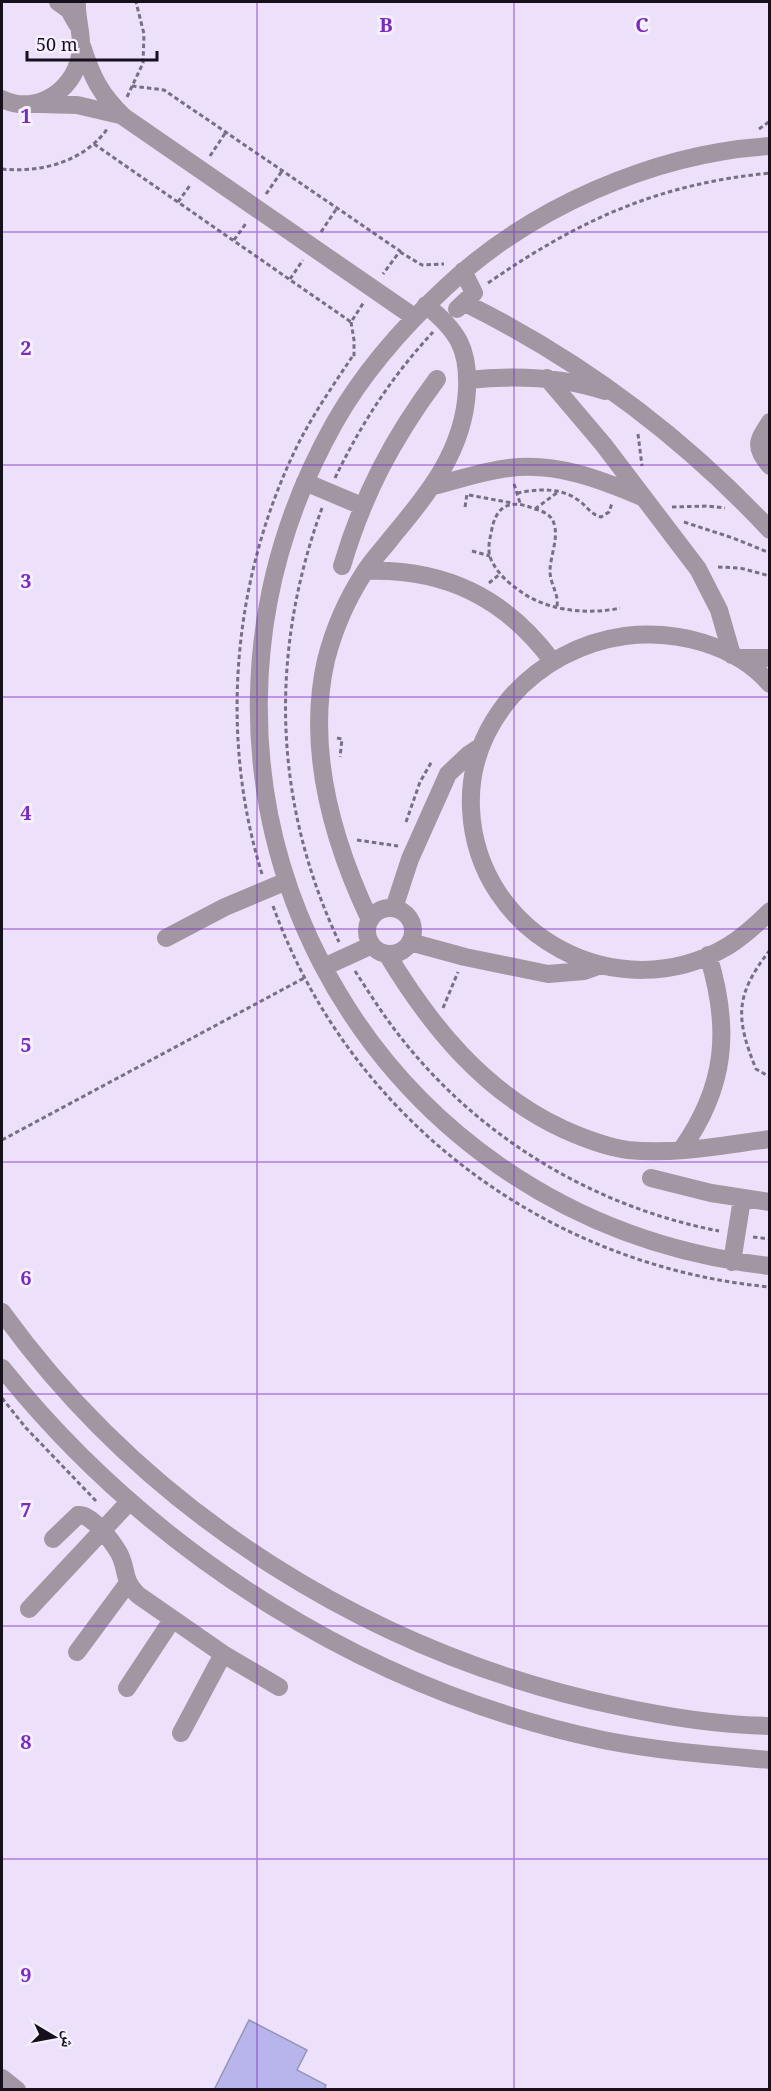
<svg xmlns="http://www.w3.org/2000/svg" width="771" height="2091" font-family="'Noto Serif','Noto Naskh Arabic',serif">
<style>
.building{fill:#b8b5ec;stroke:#9695b6;stroke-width:1.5}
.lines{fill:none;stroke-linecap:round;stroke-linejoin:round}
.path{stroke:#786f82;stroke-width:3;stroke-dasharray:4.5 3;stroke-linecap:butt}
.minor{stroke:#a296a2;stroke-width:18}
.grid{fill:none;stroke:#7b2cbf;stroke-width:1.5;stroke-opacity:0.55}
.grid-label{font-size:20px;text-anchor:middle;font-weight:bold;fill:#7b2cbf;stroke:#f6f0fe;stroke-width:6;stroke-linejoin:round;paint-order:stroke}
</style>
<rect width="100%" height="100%" fill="#ece0fb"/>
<!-- building -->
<path class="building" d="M249,2020L307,2050L297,2070L326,2085L324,2090H214Z"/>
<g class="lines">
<!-- path -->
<path class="path" d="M132,86L164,90L400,251L383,274
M127,97L143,63L144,34L136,2
M759,129L770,121
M94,144L351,322L364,302
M210,156L226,132
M2,169C41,173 84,162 108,128
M266,194L282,171
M178,202L191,184
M321,232L337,208
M234,240L247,222
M400,252L422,265L444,264
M290,279L303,260
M488,283C579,220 658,184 770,173
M351,322L354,340V358
M638,434L642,466
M335,478C361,424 392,376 433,332
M514,484L520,503
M517,493C537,489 560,487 578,500C587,506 590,514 601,517L609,512L612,503
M469,495L512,503
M465,507L467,494
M672,507L708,506L725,508
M322,508C269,654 273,801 339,942
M535,509L558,492
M684,522L733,538L770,553
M472,551L490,556
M718,567L740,568L770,576
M489,583L500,574
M557,606C559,594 550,584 550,571C550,556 560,536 553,521C550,514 542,511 535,509C509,498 495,506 491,534C489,541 488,550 490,557C496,572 507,582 520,591C547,611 588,615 620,608
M337,738L342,739L340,757
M406,822L420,782L432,761
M357,840L398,846
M262,874C220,739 232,587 291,459C307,423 330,390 352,357
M273,906C350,1119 546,1266 770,1287
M770,950C735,995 735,1017 756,1069L770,1077
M355,971C370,994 385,1018 402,1039C481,1139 595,1207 719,1231
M443,1008L458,972
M2,1140L306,977
M753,1237L770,1239
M2,1398L26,1428L98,1503"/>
<!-- minor -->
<path class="minor" d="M58,2L69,10L77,24
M82,46C92,77 100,94 124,117L414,317
M2,99C38,117 79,87 81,48C82,33 76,17 77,2
M40,104L77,105L120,115
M770,146C654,153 530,208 446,287C404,326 364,371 335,422C131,784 357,1220 770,1266
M465,303C580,360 682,436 770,530
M457,309L474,293L463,271
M547,378L603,444L698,569L719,610L732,655
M467,380C514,375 560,376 605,391
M770,422C757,442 754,446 770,466
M305,482L362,506
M433,486C458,480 483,471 509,468C555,462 600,479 642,497
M342,566C363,495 393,438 437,379
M365,571C445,568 506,598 553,662
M738,658H770
M770,684C735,644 676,630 625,636C581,642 540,664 511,697C484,729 469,767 471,809C477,936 619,1011 728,946C744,936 757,924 770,911
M394,908L410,859L448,774L468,755L480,747
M367 931a23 23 0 1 1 46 0a23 23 0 1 1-46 0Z
M370,920C332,840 306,748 326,660C334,629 347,599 364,573C372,560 383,549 392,537C429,493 464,450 467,390C469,349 458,331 426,305
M166,938L225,907L287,881
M410,942L465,957L548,974L584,971L601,965
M387,954C431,1027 484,1092 563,1129C583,1138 606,1147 628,1150C675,1155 723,1145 770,1139
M324,967L372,945
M681,1150C726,1087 731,1029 708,955
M651,1178L711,1193L770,1202
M732,1262L742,1199
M2,1312C148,1514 373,1655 617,1706C667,1717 718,1725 770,1726
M2,1368C151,1554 369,1691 603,1740C658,1751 714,1755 770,1760
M53,1539L78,1515C91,1513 112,1541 119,1553C128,1570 122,1580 138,1595L223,1654L279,1687
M29,1609L130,1501
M77,1652L128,1583
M127,1688L172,1620
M181,1733L223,1654
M2,2078L17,2090"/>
</g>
<!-- grid -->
<path class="grid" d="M257,2V2090M514,2V2090M2,232H770M2,465H770M2,697H770M2,929H770M2,1162H770M2,1394H770M2,1626H770M2,1859H770"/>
<g class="grid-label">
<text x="386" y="32">B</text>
<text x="642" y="32">C</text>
<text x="26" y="123">1</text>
<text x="26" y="355">2</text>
<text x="26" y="588">3</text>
<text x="26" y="820">4</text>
<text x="26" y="1052">5</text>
<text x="26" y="1285">6</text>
<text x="26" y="1517">7</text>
<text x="26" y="1749">8</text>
<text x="26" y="1982">9</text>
</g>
<!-- border -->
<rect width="771" height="2091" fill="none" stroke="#16101c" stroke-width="6"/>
<!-- north arrow -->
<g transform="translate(54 2037) rotate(100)" stroke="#f6f0fe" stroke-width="4.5" paint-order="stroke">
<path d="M0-4.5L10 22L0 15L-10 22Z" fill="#16101c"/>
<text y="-9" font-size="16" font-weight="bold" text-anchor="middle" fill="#16101c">ش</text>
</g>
<!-- scale -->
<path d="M27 51v9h130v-9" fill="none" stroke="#16101c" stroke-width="3"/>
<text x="36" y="51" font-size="18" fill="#16101c" stroke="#f6f0fe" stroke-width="4.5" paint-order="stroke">50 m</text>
</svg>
